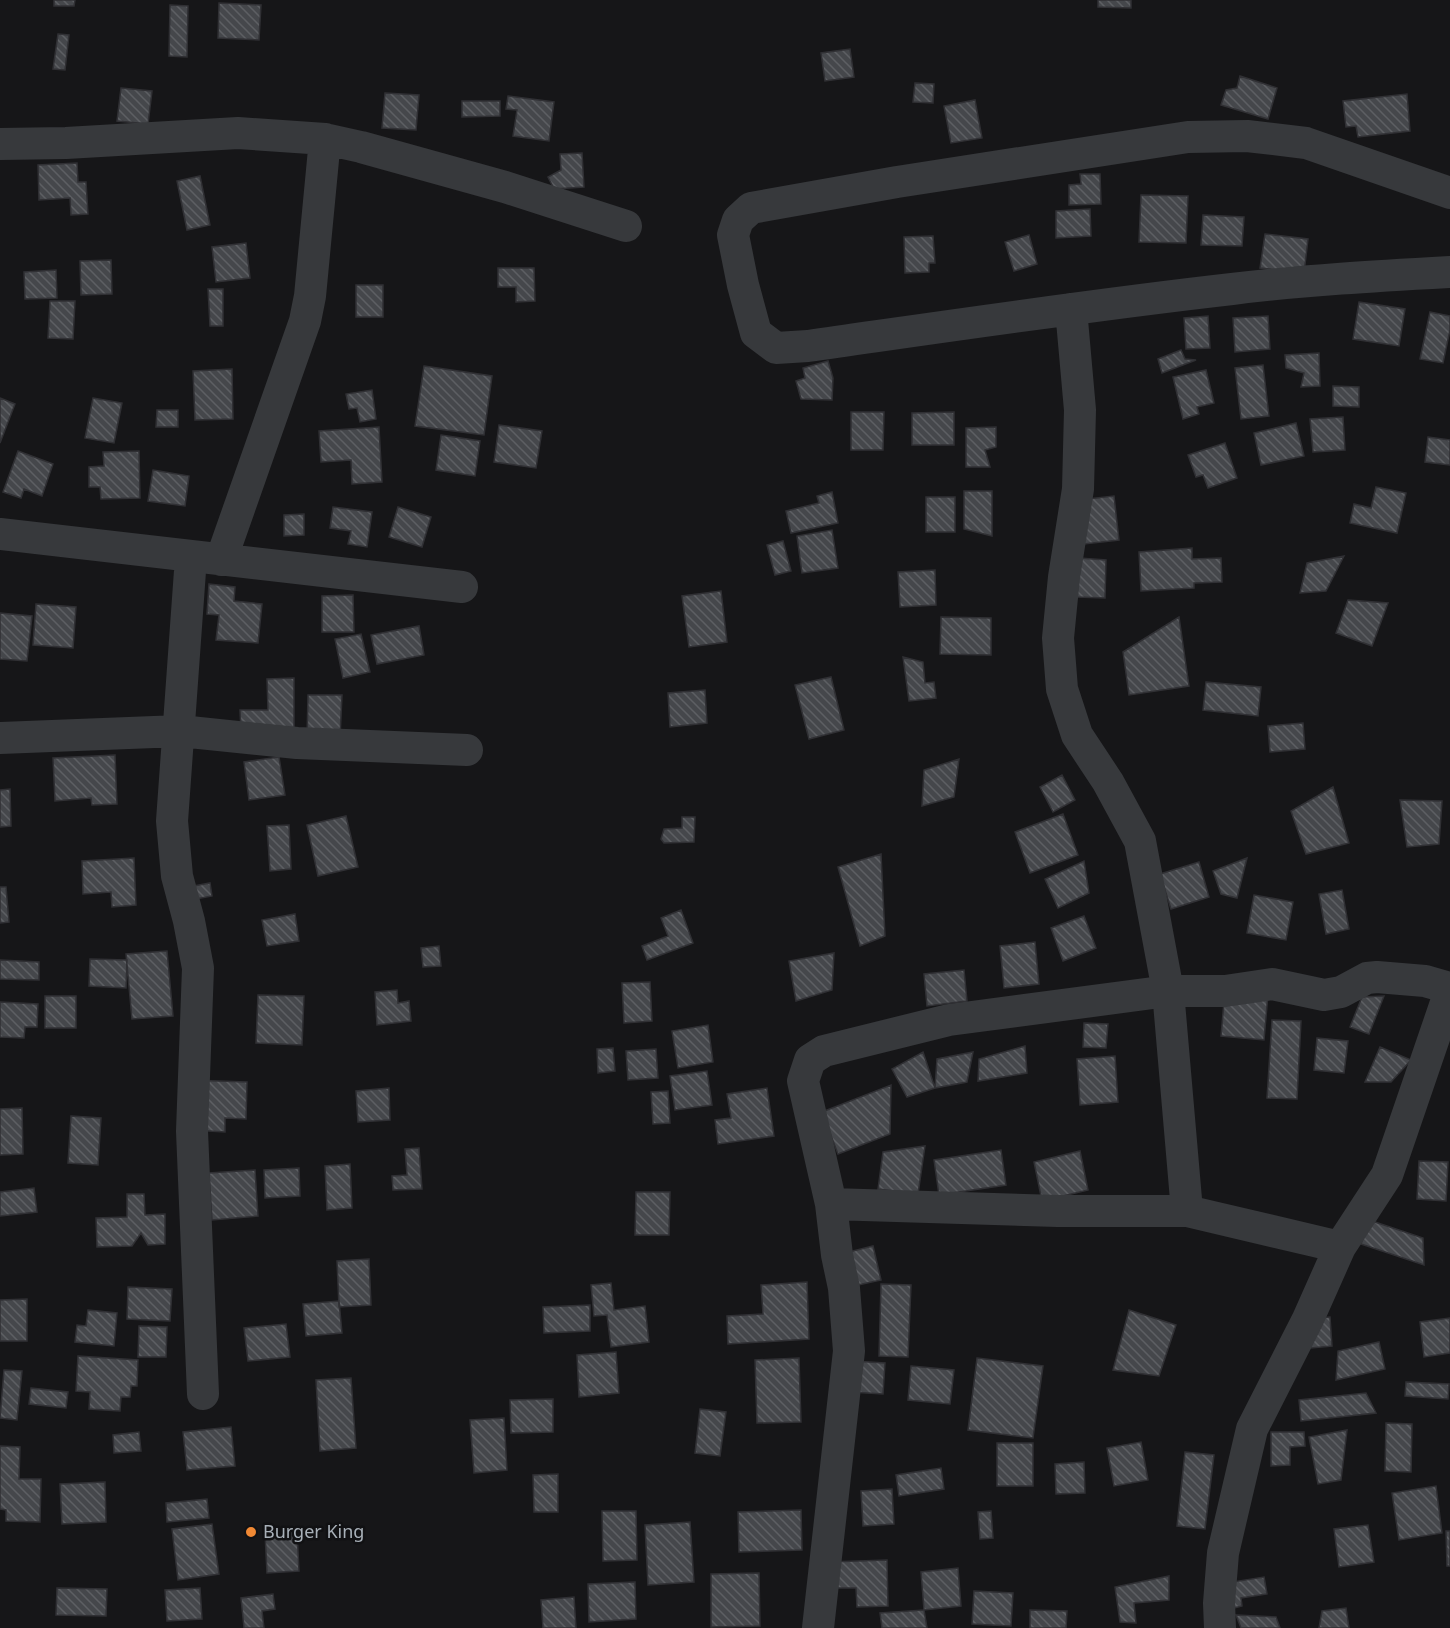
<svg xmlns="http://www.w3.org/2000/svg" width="1450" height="1628" font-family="'Noto Sans',sans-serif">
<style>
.building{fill:url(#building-back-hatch);stroke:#303034;stroke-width:1.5}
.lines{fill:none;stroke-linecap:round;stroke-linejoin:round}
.street{stroke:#37393c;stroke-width:32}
.poi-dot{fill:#f18934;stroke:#111113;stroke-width:2}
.labels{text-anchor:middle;stroke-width:5;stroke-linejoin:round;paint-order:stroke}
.poi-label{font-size:18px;fill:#a8b0b8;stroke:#111113;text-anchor:start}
</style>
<defs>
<pattern id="building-back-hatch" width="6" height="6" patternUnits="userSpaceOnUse" patternTransform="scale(1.5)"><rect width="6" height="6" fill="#45474b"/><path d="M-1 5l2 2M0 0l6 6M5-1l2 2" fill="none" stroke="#5d5f63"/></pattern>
</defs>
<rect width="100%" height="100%" fill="#161618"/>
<!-- building -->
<path class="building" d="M54,0H75L74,6H54Z
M1098,0H1131V8L1098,7Z
M219,3L261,5L259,40L218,38Z
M170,5L188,6L187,57L169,56Z
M58,34L69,35L65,70L53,69Z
M850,49L854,77L825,81L821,53Z
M1240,76L1277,88L1268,119L1221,105L1226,90L1237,88Z
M915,83L934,84L933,103L913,102Z
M121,88L152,91L148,124L117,121Z
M385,93L419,95L416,130L382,128Z
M1407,94L1410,131L1358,137L1356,126L1346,127L1343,101Z
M508,96L554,102L549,141L513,136L517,110L506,109Z
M975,100L982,138L951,143L944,106Z
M462,101H500V116L462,117Z
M582,153L584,187L554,189L548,177L561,170L560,154Z
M77,163L78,182H86L88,214L71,215L70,198L39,200L38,165Z
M1080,174H1100L1101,204L1069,205V185L1081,184Z
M200,176L210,225L187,230L177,181Z
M1141,195L1188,196L1186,243L1139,242Z
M1090,209L1091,236L1056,238V211Z
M1203,215L1244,217L1242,246L1201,245Z
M1265,234L1308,239L1304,273L1260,268Z
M1029,235L1037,264L1014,271L1005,242Z
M933,236L935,263H929V272L905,273L904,237Z
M246,243L250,278L216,282L212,247Z
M111,260L112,294L81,295L80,261Z
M498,268H534L535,301L516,302V287H498Z
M56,270L57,298L25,299L24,272Z
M356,285H383V317H356Z
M208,289H223V326H210Z
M50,301H75L73,339L48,338Z
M1359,302L1405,309L1399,346L1353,339Z
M1430,312L1450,316V330L1443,363L1420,359Z
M1208,316L1210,348L1186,349L1184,318Z
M1268,316L1270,349L1235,352L1233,318Z
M1181,350L1185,359L1196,360L1162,373L1158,359Z
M1319,353L1320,386L1301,387L1304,373L1286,368L1285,355Z
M828,361L833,378L832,400L801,399L796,381L805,378L803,368Z
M1263,365L1269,416L1241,419L1235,368Z
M424,366L492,376L484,435L415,426Z
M232,369L233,419L195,420L193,371Z
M1206,370L1214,403L1197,407L1199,414L1183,419L1173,377Z
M1333,386L1359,387V407L1333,406Z
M372,390L376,419L360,422L357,408L349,409L346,394Z
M0,398L15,404L0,443Z
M93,398L122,403L114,443L85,438Z
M157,410H178V427H156Z
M851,412H884L883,450H851Z
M954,412V445H912V413Z
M1343,417L1345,450L1313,452L1310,419Z
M1296,423L1304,456L1261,465L1254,433Z
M499,425L542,431L536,468L494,462Z
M379,427L382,482L352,484L351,460L321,462L319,431Z
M996,427V447L985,450L990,467H966V428Z
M441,435L480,441L475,476L436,470Z
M1428,437L1450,440V465L1425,462Z
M1225,443L1237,478L1208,488L1203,475L1196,477L1188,455Z
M18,451L53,464L42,496L24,489L21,498L3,492Z
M139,451L140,498L101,499L100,487H89V467L104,466L103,452Z
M153,470L189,476L185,506L148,501Z
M1376,487L1406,493L1397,533L1350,523L1354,504L1371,508Z
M964,491H992V536L964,529Z
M832,492L838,523L791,533L786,511L819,503L817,496Z
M1114,496L1119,540L1084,544L1079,500Z
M926,497H955V532H926Z
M333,507L372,512L367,547L348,544L351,531L330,528Z
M398,507L431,517L422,547L389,537Z
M304,514V535L284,536V515Z
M832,530L838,568L802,573L797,536Z
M783,541L791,571L775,575L767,545Z
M1192,548V559L1221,558L1222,582L1194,583V588L1141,591L1139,552Z
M1344,556L1326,591L1300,593L1307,563Z
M1079,558L1106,560L1105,598L1077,597Z
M935,570L936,605L900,607L898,572Z
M209,584L235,587L234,601L262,604L258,643L216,640L219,615L207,614Z
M721,591L727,642L689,647L682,596Z
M353,595L354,632H322V596Z
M1348,600L1388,603L1372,646L1336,633Z
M36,604L76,607L73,648L33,645Z
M0,613L32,616L27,661L0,659Z
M941,617L991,618V655L940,654Z
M1179,617L1189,686L1129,695L1123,652Z
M419,626L424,655L377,664L371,635Z
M361,634L370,672L343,678L335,639Z
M903,657L923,662L925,683L934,682L936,698L909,701Z
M831,677L844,730L809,739L795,685Z
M294,678V731L241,732L240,710H268L267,679Z
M1206,682L1261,687L1258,716L1203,710Z
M705,690L707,723L670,727L668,693Z
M308,695H342L340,738H307Z
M1303,723L1305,749L1270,752L1268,726Z
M115,755L117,804L92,805L91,798L55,801L53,758Z
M279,757L285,795L249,800L244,762Z
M959,759L954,797L922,806L924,770Z
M1062,775L1075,800L1053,812L1040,787Z
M1333,787L1349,843L1306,854L1291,811Z
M10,789L11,826L0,827V790Z
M1400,800L1442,801L1439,844L1407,847Z
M1063,814L1078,855L1030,873L1015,832Z
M346,816L358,867L318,876L307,825Z
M682,817H695L694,842L664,843L661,839L664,829L682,828Z
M289,825L291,869L270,871L267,826Z
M881,854L885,936L860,946L838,867Z
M134,858L136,905L112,907L111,892L83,894L82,861Z
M1247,858L1237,898L1221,894L1213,871Z
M1084,861L1089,893L1058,908L1045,879Z
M1199,862L1209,897L1171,909L1160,874Z
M210,883L212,896L174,903L172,890Z
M0,887H6L9,922L0,923Z
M1342,890L1349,929L1326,934L1319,894Z
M1254,895L1293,902L1286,940L1247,933Z
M681,910L693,943L647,960L642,946L668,936L661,918Z
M295,914L299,941L267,946L262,920Z
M1084,916L1096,948L1063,961L1051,928Z
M1035,942L1039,984L1004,988L1000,946Z
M439,946L441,966L423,967L421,948Z
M167,951L173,1016L132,1019L126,954Z
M834,953L832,990L796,1001L789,961Z
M90,959L127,960L126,988L89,986Z
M0,960L39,962V980L0,979Z
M964,970L967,1001L927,1006L924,974Z
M650,982L652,1021L624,1023L622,983Z
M397,990L398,1003L409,1001L411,1021L377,1025L375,992Z
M1225,991L1268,994L1264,1040L1221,1036Z
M258,995L304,996L302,1045L256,1043Z
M45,996H76V1028H45Z
M1384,996L1369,1034L1350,1027L1362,997Z
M0,1002L38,1004L37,1027H25L24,1038L0,1037Z
M1272,1020L1301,1021L1297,1099L1267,1098Z
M1084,1023L1108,1024L1106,1048L1083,1047Z
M708,1025L713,1062L678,1068L672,1031Z
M1317,1038L1348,1041L1344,1073L1314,1070Z
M1025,1046L1027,1073L978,1081L979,1059Z
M1380,1047L1411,1060L1391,1082H1365Z
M613,1048L615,1071L598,1073L597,1049Z
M656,1049L658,1078L628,1080L626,1051Z
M923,1052L935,1088L907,1097L892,1069Z
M973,1052L967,1082L935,1088L937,1059Z
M1115,1056L1118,1102L1080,1105L1077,1059Z
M707,1071L712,1105L675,1110L670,1076Z
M189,1080L247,1082L246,1119L225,1118V1132L191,1130Z
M891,1085L890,1134L838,1154L822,1112Z
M389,1088L390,1120L358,1122L356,1091Z
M767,1088L774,1136L718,1144L715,1120L731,1118L727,1094Z
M668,1091L670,1123L653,1124L651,1092Z
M22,1108L23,1154L0,1155V1109Z
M71,1116L101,1118L98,1165L68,1163Z
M925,1146L918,1194L878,1189L883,1152Z
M419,1148L422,1189L393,1190L392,1176L407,1175L405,1149Z
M1001,1150L1006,1185L939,1195L934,1160Z
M1080,1151L1088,1190L1042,1201L1034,1162Z
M1419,1161L1448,1162L1446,1201L1417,1199Z
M350,1164L352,1208L327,1210L325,1166Z
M299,1168L300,1196L265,1198L264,1170Z
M255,1170L258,1216L212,1220L209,1173Z
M34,1188L37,1212L0,1216V1192Z
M636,1192H670L669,1235H635Z
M127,1194H144L145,1215L165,1214V1244L148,1245L141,1233L132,1246L97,1247L96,1218L127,1217Z
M1369,1220L1423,1238L1424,1265L1361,1244Z
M873,1246L881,1280L844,1288L837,1255Z
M369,1259L371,1305L339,1307L337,1261Z
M807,1282L809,1339L728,1344L727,1316L763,1314L761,1285Z
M611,1283L614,1310L645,1306L649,1342L611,1347L607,1315L594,1316L591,1285Z
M881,1284L911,1285L908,1357L879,1356Z
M128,1287L172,1289L170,1321L127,1319Z
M27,1299V1341H0V1300Z
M339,1301L342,1333L306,1336L303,1304Z
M590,1305V1331L544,1333L543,1307Z
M88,1310L117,1313L114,1346L75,1342L77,1325L86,1326Z
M1129,1310L1176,1325L1159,1376L1113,1370Z
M1330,1317L1332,1346L1311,1348L1308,1319Z
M1450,1318V1353L1424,1357L1420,1322Z
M286,1324L290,1357L248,1361L244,1328Z
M139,1326L167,1327L166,1357H138Z
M1379,1342L1385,1369L1336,1380L1338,1351Z
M616,1352L619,1393L579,1397L577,1355Z
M78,1356L138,1360L137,1386H131L130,1397H121L120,1411L89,1409L90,1392L76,1391Z
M799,1358L801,1422L757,1423L755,1360Z
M977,1358L1043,1366L1033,1438L968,1430Z
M853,1361L885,1363L883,1394L851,1392Z
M911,1366L954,1370L950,1404L908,1400Z
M4,1370L22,1371L17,1420L0,1418Z
M351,1378L356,1448L320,1451L316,1380Z
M1406,1382L1449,1384L1448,1399L1405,1396Z
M31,1388L68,1392L66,1408L29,1404Z
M1366,1393L1376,1413L1301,1421L1299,1400Z
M553,1399V1432L511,1433L510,1400Z
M700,1409L726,1412L720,1456L695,1453Z
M504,1418L507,1470L474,1473L470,1420Z
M1386,1423L1412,1424L1411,1472L1385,1471Z
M231,1427L235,1466L187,1470L183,1432Z
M1347,1430L1341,1480L1318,1484L1309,1437Z
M139,1432L141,1451L114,1453L113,1435Z
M1271,1432H1304L1305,1446L1290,1447V1465L1271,1466Z
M1141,1442L1148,1480L1114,1486L1107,1448Z
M997,1443H1033V1486H997Z
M0,1446L20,1447L19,1479H41L40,1522L6,1521V1510L0,1509Z
M1185,1452L1214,1455L1205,1529L1177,1526Z
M1084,1462L1085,1493L1056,1494L1055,1464Z
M941,1468L944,1489L899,1496L896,1475Z
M558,1474V1512H534L533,1475Z
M105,1482L106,1522L62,1524L60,1484Z
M1436,1486L1442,1533L1399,1540L1392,1493Z
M892,1489L894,1524L863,1526L861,1491Z
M207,1499L209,1518L167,1522L166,1503Z
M801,1510L802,1550L739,1552L738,1512Z
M602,1511H636L637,1560L603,1561Z
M991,1511L993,1538L980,1539L978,1512Z
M690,1522L694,1582L648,1585L645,1525Z
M212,1524L219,1574L178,1580L172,1529Z
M1368,1525L1374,1562L1339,1567L1334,1529Z
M297,1531L299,1571L267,1573L265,1533Z
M1446,1531H1450V1566H1447Z
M887,1560L888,1606L857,1607L856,1588H829L828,1562Z
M958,1568L961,1606L924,1610L921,1572Z
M759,1573L760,1626L711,1627V1574Z
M1169,1576V1600L1134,1603L1136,1623L1120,1622L1115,1587Z
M1264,1577L1267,1594L1241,1598L1242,1606L1230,1609L1226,1583Z
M635,1582L636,1619L589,1622L588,1584Z
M57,1588L107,1589L106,1616L56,1615Z
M200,1588L202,1619L167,1621L165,1590Z
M974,1591L1013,1593L1011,1626L972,1624Z
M273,1594L275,1609L262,1611L264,1628H244L241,1598Z
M574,1597L576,1628H543L541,1600Z
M1346,1608L1349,1628H1319L1322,1611Z
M924,1610L927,1628H882L880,1613Z
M1030,1610L1067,1611L1066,1628H1030Z
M1236,1615L1276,1617L1280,1628H1241Z"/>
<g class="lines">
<!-- street -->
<path class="street" d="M0,144L66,143L238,133L325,139L361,147L505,187L626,226
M1450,193L1306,143L1247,136L1188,137L897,182L751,208L738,220L733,235L743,285L756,333L776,348L808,346C949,326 1090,305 1232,289C1305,280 1377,276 1450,272
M1071,309L1080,410L1078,489L1064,577L1058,638L1062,689L1077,735L1108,782L1140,841L1168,991L1187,1211
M0,534L462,587
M191,557L172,821L177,876L189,921L198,968L192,1131L203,1394
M221,560L305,321L310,296L325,139
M0,738L180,731L297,743L467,750
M831,1204L1058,1211H1187L1340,1247
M818,1628L849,1351L844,1288L837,1255L831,1204L803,1081L810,1060L824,1051L949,1020L1168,991H1225L1272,984L1324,995L1341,992L1367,978L1377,977L1425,981L1450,988
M1220,1628L1219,1603L1223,1553L1252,1429L1308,1319L1340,1247L1387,1175L1450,991"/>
</g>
<!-- markers -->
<circle class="poi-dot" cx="251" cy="1532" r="6"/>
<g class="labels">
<!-- poi labels -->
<g class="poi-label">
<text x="263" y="1538">Burger King</text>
</g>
</g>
</svg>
